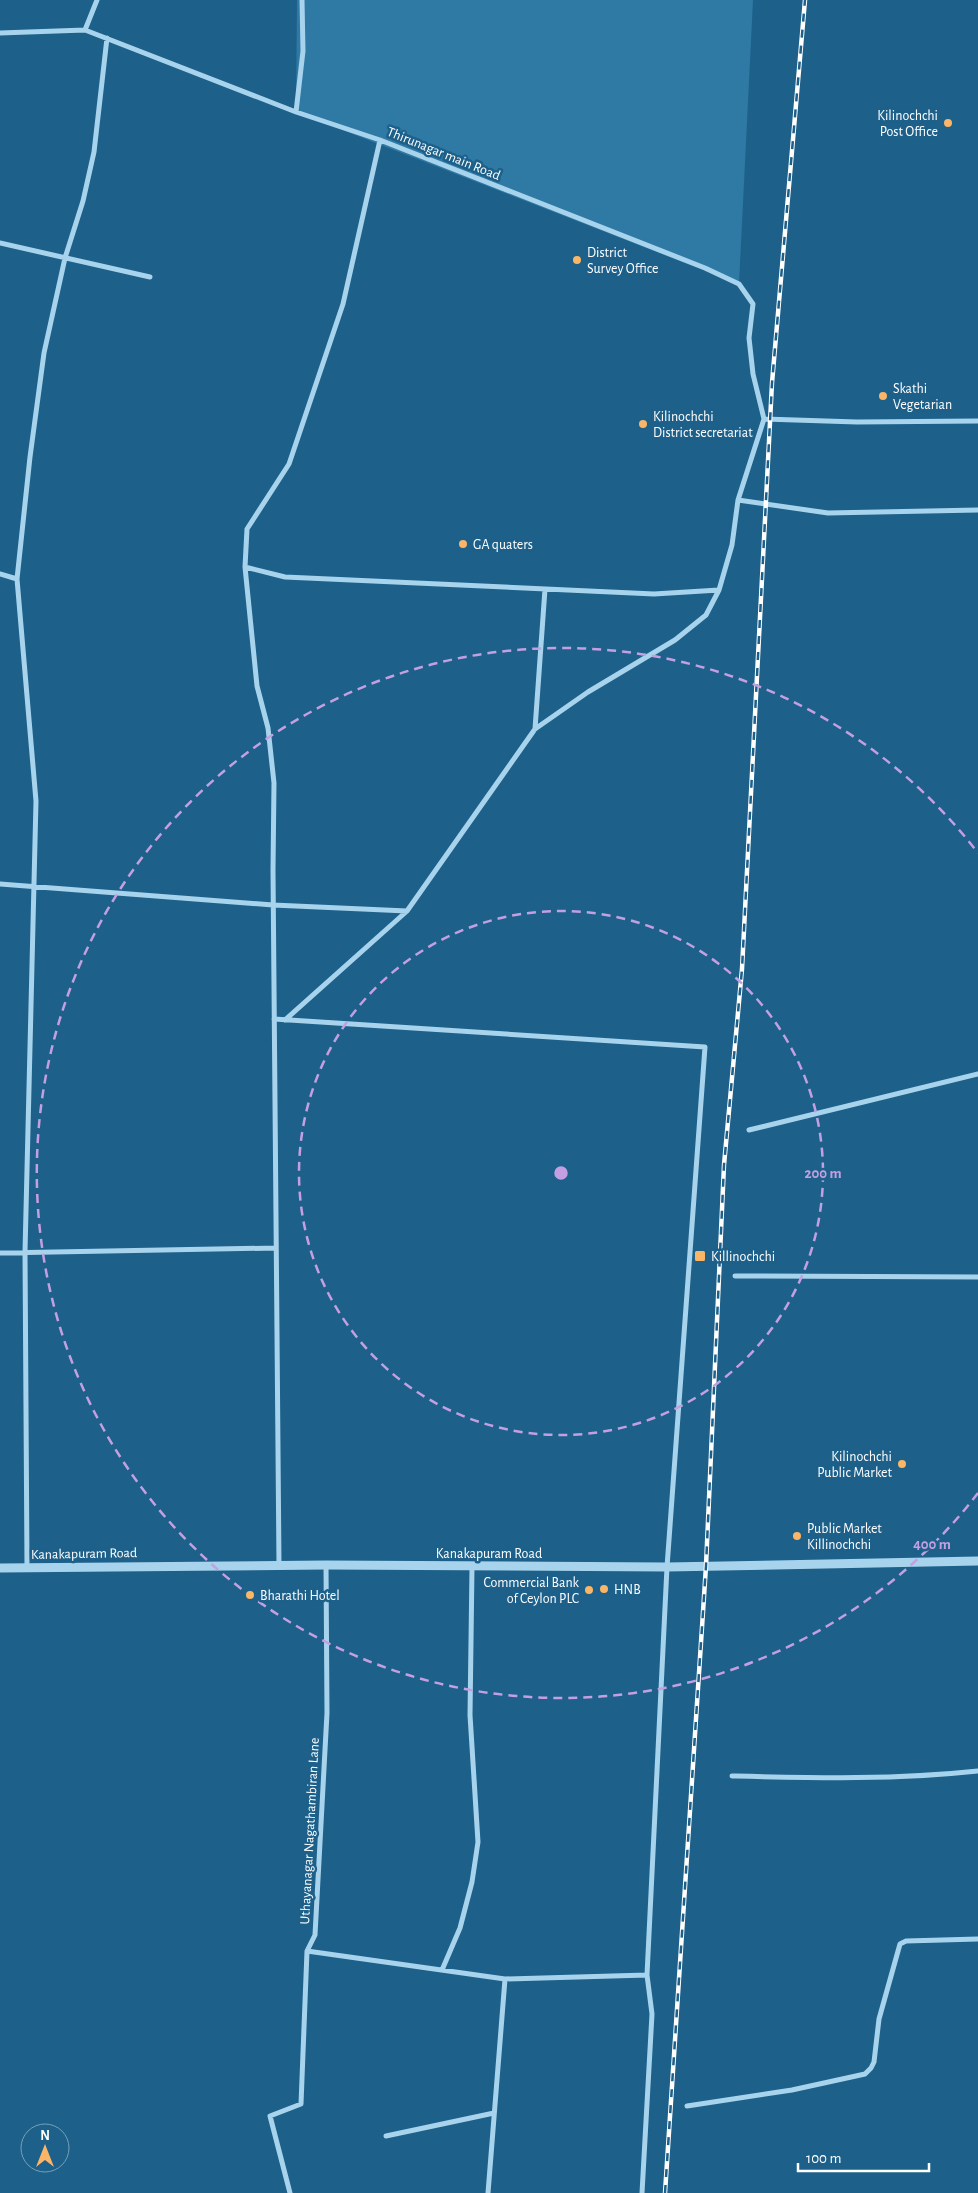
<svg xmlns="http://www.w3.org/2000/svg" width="978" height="2193" font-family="'Alegreya Sans',sans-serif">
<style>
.green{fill:#2e7aa5}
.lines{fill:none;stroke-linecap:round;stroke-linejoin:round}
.minor{stroke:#a8d3ec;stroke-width:5}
.tertiary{stroke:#a8d3ec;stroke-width:9}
.rail-casing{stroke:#fff;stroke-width:4.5}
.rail{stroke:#1d608a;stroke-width:2.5;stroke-dasharray:8;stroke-linecap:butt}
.ring{fill:none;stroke:#c4a0e2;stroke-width:2.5;stroke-dasharray:9 6}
.poi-dot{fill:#fbb567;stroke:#1d608a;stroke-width:2}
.labels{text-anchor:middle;stroke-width:5;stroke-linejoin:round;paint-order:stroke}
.poi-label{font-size:14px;fill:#fff;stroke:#1d608a;text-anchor:start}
.street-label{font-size:14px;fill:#fff;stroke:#1d608a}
.centre{fill:#c4a0e2;stroke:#1d608a;stroke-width:2.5}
.ring-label{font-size:15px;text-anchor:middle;font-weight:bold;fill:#c4a0e2;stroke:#1d608a;stroke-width:5;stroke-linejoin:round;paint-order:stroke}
</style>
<rect width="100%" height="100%" fill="#1d608a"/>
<!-- green -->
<path class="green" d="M297,0H753L739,284L296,112Z"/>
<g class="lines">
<!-- minor -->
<path class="minor" d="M85,30L97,0
M0,33L85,30L296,112L380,140L705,268L739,284L753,304L749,338L753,374L764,419
M296,112L303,51L302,0
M380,140L343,304L289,464L247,529L245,567L285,577L654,594L719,590L732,545L738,500
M0,243L150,277
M978,421L857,422L764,419L738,500L828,513L978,510
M245,567L257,686L268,728L274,783L273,870L279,1565
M0,574L17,579
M535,729L545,589
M0,884L273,905L407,911
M274,1019L705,1047L667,1567L647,1975L652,2014L642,2193
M285,1020L407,911L535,729L588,692L675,640L706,615L719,590
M749,1130L978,1074
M0,1253L276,1248
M735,1276L978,1277
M27,1567L25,1252L36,801L17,579L30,457L44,353L65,258L83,201L94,152L107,38
M732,1776C816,1778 894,1780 978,1771
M307,1951L505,1979L647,1975
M442,1970L460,1928L472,1882L478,1842L470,1715L472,1567
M687,2106L792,2090L865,2074L871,2068L874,2062L879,2019L900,1944L906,1941L978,1939
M386,2136L494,2113
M290,2193L270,2116L301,2104L307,1951L315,1935L327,1713L326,1565
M488,2193L505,1979"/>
<!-- tertiary -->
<path class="tertiary" d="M0,1568L326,1565L667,1567L978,1561"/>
<defs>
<path id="rail" d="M665,2193L706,1566L724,1165L742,969L772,383L805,0"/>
</defs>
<!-- rail casing -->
<use href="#rail" class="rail-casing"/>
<!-- rail -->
<use href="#rail" class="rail"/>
</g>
<!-- distance rings -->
<g class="ring">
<circle cx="561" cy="1173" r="262"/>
<path d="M978 1493A525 525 0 1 1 978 853"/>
</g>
<!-- markers -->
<g class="poi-dot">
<circle cx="948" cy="123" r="5"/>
<circle cx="577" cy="260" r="5"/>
<circle cx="883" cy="396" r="5"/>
<circle cx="643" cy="424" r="5"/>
<circle cx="463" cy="544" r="5"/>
<rect x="694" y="1250" width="12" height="12" rx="2.5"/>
<circle cx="902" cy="1464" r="5"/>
<circle cx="797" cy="1536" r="5"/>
<circle cx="604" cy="1589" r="5"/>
<circle cx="589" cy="1590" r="5"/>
<circle cx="250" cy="1595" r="5"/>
</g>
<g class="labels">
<!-- poi labels -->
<g class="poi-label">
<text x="938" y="120" text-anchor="end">Kilinochchi<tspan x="938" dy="16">Post Office</tspan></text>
<text x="587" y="257">District<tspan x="587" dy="16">Survey Office</tspan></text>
<text x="893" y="393">Skathi<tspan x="893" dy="16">Vegetarian</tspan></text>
<text x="653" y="421">Kilinochchi<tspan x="653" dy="16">District secretariat</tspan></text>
<text x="473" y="549">GA quaters</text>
<text x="711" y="1261">Killinochchi</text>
<text x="892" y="1461" text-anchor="end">Kilinochchi<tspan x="892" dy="16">Public Market</tspan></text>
<text x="807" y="1533">Public Market<tspan x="807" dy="16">Killinochchi</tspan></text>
<text x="579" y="1587" text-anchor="end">Commercial Bank<tspan x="579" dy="16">of Ceylon PLC</tspan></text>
<text x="614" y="1594">HNB</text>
<text x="260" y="1600">Bharathi Hotel</text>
</g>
<!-- street labels -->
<g class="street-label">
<text transform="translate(444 153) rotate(22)" y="5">Thirunagar main Road</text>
<text transform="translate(84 1553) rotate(-1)" y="5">Kanakapuram Road</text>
<text x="489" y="1558">Kanakapuram Road</text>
<text transform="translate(309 1831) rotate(-87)" y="5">Uthayanagar Nagathambiran Lane</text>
</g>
</g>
<circle cx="561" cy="1173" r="8" class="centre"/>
<g class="ring-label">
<text x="823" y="1178">200 m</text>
<text x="932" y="1549">400 m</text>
</g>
<!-- north arrow -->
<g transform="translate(45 2148)"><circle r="24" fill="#1d608a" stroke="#77a0b9"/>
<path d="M0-4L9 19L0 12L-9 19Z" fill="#fbb567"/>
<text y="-8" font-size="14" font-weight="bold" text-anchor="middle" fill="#ffffff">N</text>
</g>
<!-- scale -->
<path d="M798 2163v8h131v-8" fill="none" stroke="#ffffff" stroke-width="2.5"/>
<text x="806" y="2163" font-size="15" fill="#ffffff" stroke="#1d608a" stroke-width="4" paint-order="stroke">100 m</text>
</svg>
